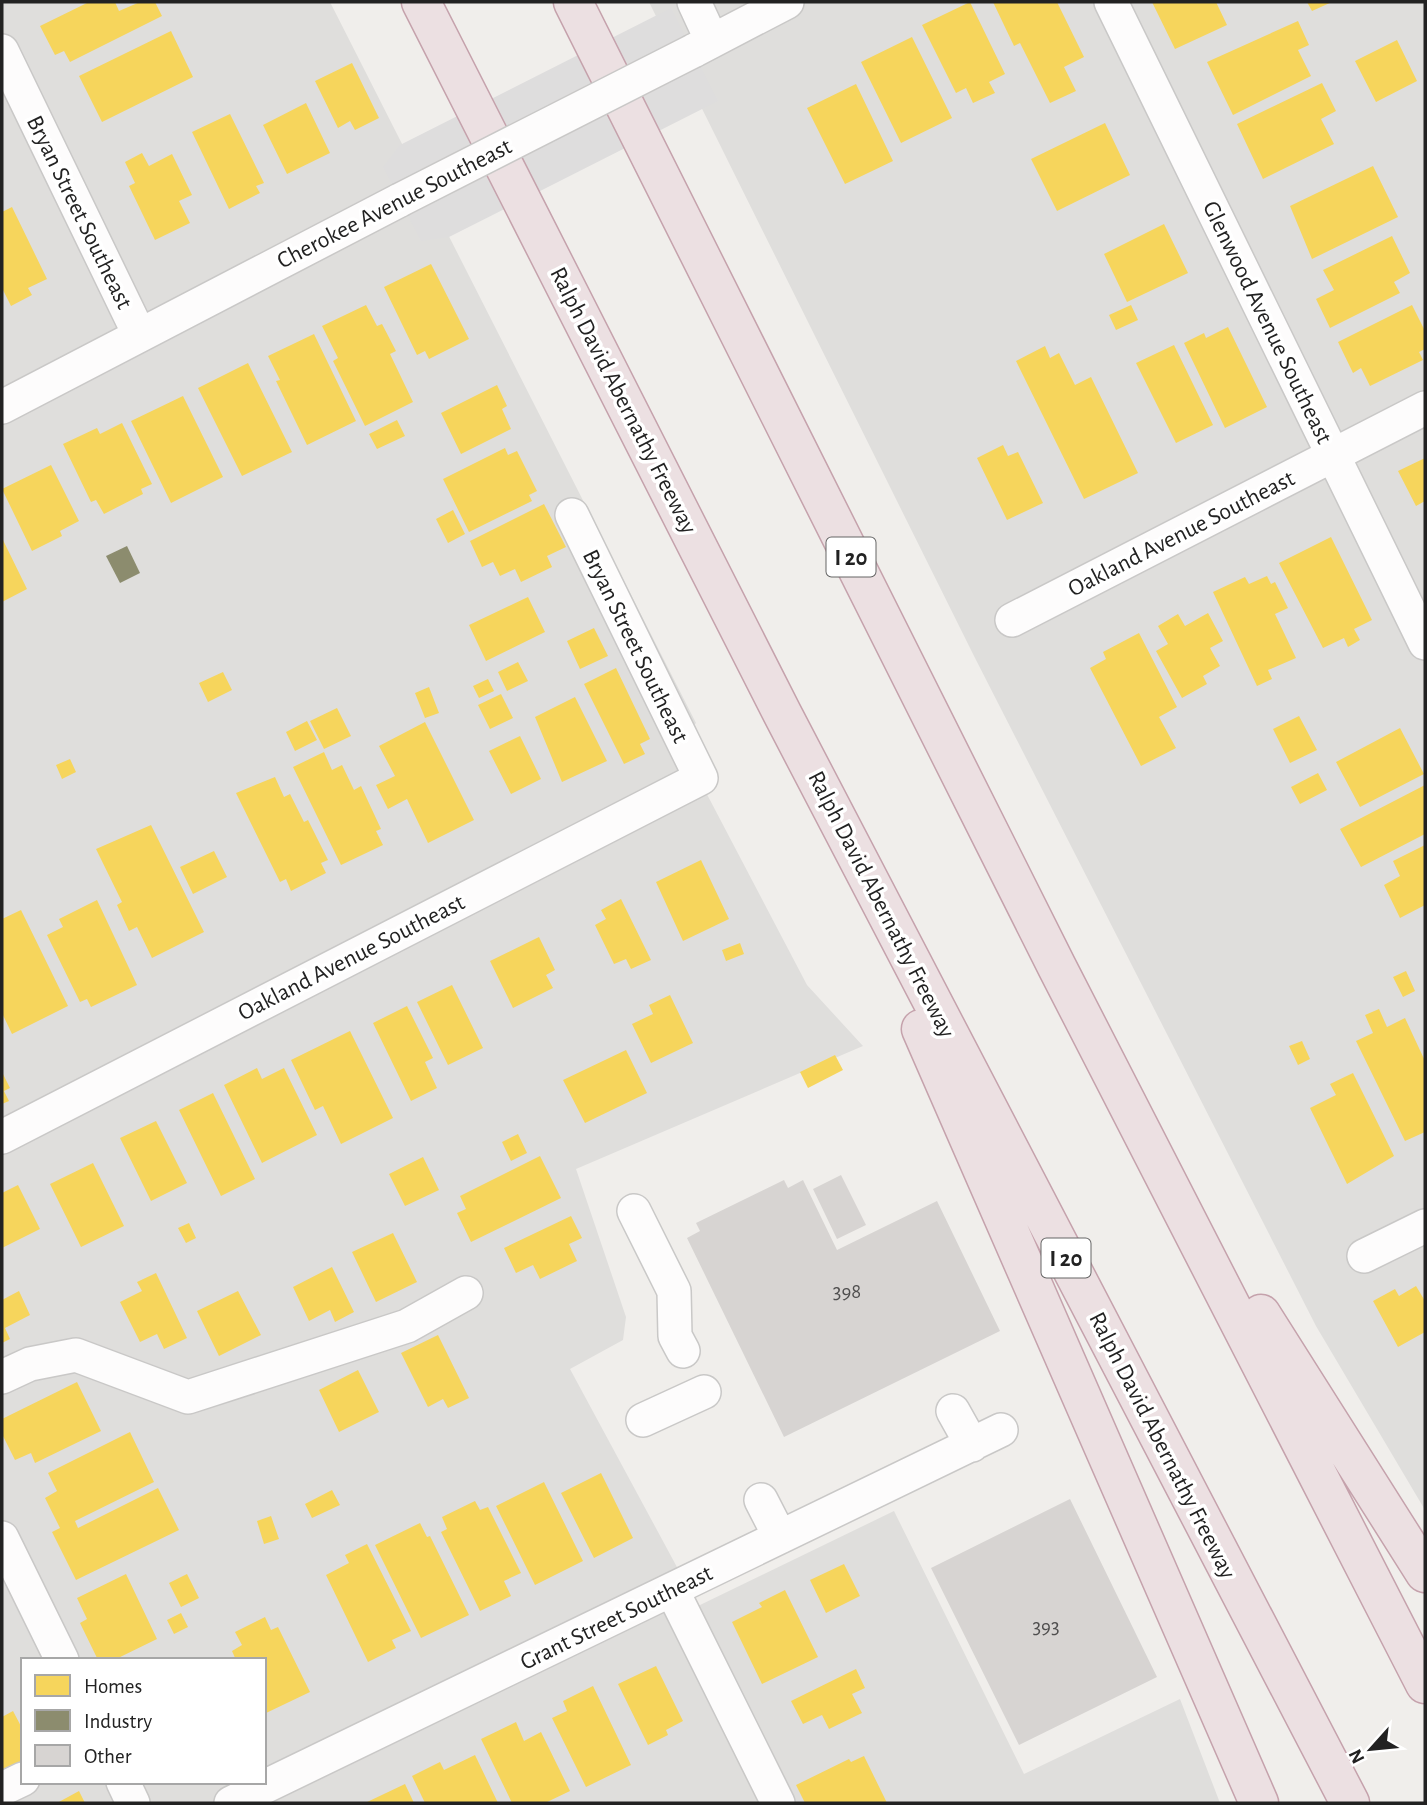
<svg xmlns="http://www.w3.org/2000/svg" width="1427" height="1805" font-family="'Alegreya Sans',sans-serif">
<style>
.residential{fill:#dfdedc;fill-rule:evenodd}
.pier{fill:#dedddd}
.homes{fill:#f6d55c}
.industry{fill:#8c8c6e}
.building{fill:#d7d4d2}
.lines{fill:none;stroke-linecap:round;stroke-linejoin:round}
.minor-casing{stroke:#c9c8c7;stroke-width:36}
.highway-casing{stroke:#c5a2ac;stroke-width:41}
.minor{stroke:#fdfcfc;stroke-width:33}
.highway{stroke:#ece0e2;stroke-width:38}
.minor-bridge-casing{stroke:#c9c8c7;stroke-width:36;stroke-linecap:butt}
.minor-bridge{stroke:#fdfcfc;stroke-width:33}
.labels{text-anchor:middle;stroke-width:7;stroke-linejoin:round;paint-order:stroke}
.number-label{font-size:21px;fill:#4f4e4e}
.shield{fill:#fff;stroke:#646464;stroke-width:2}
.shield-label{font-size:23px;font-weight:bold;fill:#222}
.street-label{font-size:24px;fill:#222;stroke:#fff}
</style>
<rect width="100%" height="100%" fill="#f0eeeb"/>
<!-- residential -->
<path class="residential" d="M2,2H330L696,723L679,741L807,985L863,1046L576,1169L626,1317L623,1340L570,1369L698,1606L894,1511L1024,1774L1180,1699L1220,1803H2ZM23,1660H264V1782H23Z
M649,2H1425V1510L1316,1326L974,656Z"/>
<!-- pier -->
<path class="pier" d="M671,8L718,101L449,237L421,241L383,167L400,145Z"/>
<!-- homes -->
<path class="homes" d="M89,2H115L119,11L140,2H155L162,16L70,62L64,51L55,55L40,26Z
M970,2L1005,74L989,82L995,93L973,103L966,88L956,93L922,25Z
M993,2H1057L1084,57L1064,67L1076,91L1050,103L1020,43L1014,46Z
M1152,2H1216L1227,25L1175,49Z
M1307,2H1332L1312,11Z
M1298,21L1309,45L1298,50L1311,76L1233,115L1207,62Z
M171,31L193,77L102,122L79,76Z
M912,37L952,118L901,143L861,62Z
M1397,40L1417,81L1376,102L1355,61Z
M352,63L379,118L355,130L350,121L338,128L315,81Z
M1322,83L1336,111L1321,119L1334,144L1263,179L1237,124Z
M856,84L893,161L845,184L807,108Z
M306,103L330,153L287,174L263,125Z
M230,114L264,183L256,186L260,193L229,209L192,132Z
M1105,123L1130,175L1057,211L1031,159Z
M142,153L149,166L172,154L192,195L179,201L190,223L155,240L129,186L135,183L125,162Z
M1373,166L1398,217L1312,259L1290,206Z
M12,207L47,279L28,288L32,295L11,306L2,288V212Z
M1164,224L1188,273L1127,302L1104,254Z
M1392,236L1410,273L1394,282L1400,293L1330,328L1316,299L1334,290L1323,270Z
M431,264L469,339L429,359L425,351L417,355L384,287Z
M366,305L377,326L382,324L396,351L390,354L413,402L365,426L333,361L338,358L322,326Z
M1131,305L1138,320L1116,330L1109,315Z
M1412,305L1425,331V349L1419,352L1423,360L1370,386L1361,368L1353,373L1338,342Z
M1228,327L1267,407L1225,428L1184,343L1204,333L1206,338Z
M314,334L356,421L307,445L276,381L280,380L268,356Z
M1174,345L1213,425L1176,443L1136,363Z
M1045,346L1050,358L1059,353L1075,385L1091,377L1138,473L1084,499L1016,361Z
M248,363L292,452L242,476L198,388Z
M497,385L507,406L502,409L511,429L461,454L441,413Z
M183,396L223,477L171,503L131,421Z
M397,420L405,436L377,449L369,434Z
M122,423L152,484L141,489L143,494L104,514L96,500L91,502L63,444L97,428L100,434Z
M1003,445L1008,456L1018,452L1043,503L1007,520L977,458Z
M505,448L508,455L517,451L537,491L529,495L532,501L469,532L443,479Z
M1425,458V501L1416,506L1398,471Z
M51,465L79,521L60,531L62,536L32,551L2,489Z
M544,504L566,547L547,556L552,567L521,582L515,569L500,576L493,562L482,567L470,541Z
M453,510L465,534L448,543L436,519Z
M1331,537L1372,620L1354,629L1360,640L1348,647L1344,638L1323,648L1279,563Z
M2,538L27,589L2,602Z
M1267,576L1271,584L1275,582L1288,608L1275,614L1296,658L1268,670L1272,679L1257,686L1213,592L1245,577L1249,584Z
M528,597L545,632L486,661L469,625Z
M1208,613L1223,641L1210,648L1220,666L1203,676L1207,684L1182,698L1156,651L1168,644L1158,626L1178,614L1185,626Z
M594,628L608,656L580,669L567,641Z
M1139,633L1177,707L1159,717L1176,748L1141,766L1090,668L1106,659L1103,652Z
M518,662L528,681L507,691L498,672Z
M616,668L650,739L640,744L645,754L624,764L584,684Z
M223,672L232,690L208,702L199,683Z
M488,679L494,691L479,698L473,686Z
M429,687L439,713L425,718L415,693Z
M501,694L513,718L490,729L478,705Z
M575,697L607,761L562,782L535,717Z
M337,708L351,736L324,749L310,721Z
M1299,716L1317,750L1290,763L1273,729Z
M307,721L317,740L295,751L286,732Z
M425,722L474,820L428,843L407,799L388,809L376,785L395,776L379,746Z
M1400,728L1424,774L1360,807L1336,762Z
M520,736L541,779L511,794L489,751Z
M324,752L332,770L342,765L354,790L361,786L381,829L376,831L383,845L341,865L293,767Z
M70,759L76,772L62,779L56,765Z
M1318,773L1327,790L1300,804L1291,787Z
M275,777L284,797L290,794L304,822L308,820L328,860L321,863L326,873L291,891L286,879L280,882L236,793Z
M1425,785V834L1361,867L1340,829Z
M151,825L204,932L152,958L137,927L129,931L117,905L122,902L96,849Z
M1425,845V905L1400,918L1384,885L1400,876L1393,861Z
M214,851L227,877L193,894L180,867Z
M701,860L729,919L683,941L656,882Z
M621,899L651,960L631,969L626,959L614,964L595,925L606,919L601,910Z
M97,900L137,985L91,1007L87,999L80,1002L47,935L63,927L59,919Z
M21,910L68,1006L12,1034L2,1013V919Z
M539,937L555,970L546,975L553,988L513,1008L490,961Z
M740,943L744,954L726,961L722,950Z
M1406,971L1415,991L1403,997L1393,977Z
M452,985L483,1048L448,1065L417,1002Z
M670,995L693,1043L651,1063L632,1024L653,1014L649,1005Z
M407,1006L433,1058L425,1062L437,1088L411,1101L373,1023Z
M1379,1009L1387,1027L1405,1018L1425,1061V1132L1405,1141L1356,1041L1373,1033L1365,1015Z
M350,1031L393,1118L341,1144L323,1106L315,1110L291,1060Z
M1302,1041L1310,1059L1298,1065L1289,1046Z
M626,1050L647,1093L585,1123L563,1080Z
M835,1055L843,1070L808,1088L800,1072Z
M257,1068L262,1079L284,1068L317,1135L262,1163L224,1085Z
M2,1072L10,1088L4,1091L9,1101L2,1104Z
M1353,1073L1394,1156L1347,1184L1310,1108L1336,1095L1330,1084Z
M213,1093L255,1179L221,1196L179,1110Z
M156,1121L187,1183L151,1201L120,1138Z
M518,1134L527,1153L511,1161L502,1142Z
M540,1156L561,1198L471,1242L457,1213L466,1209L460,1196Z
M423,1157L439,1190L405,1206L389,1174Z
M93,1163L124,1226L81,1247L50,1184Z
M18,1185L40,1229L2,1248V1193Z
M571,1216L582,1238L569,1244L577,1261L540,1279L533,1265L516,1273L504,1248Z
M189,1223L196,1238L186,1243L178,1228Z
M393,1233L417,1282L376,1302L352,1252Z
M332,1267L354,1312L335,1322L330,1310L309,1321L293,1287Z
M156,1273L187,1338L164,1349L157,1334L140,1342L120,1302L142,1291L137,1282Z
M1416,1286L1425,1301V1332L1398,1347L1373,1301L1395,1289L1399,1296Z
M19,1291L30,1315L5,1328L10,1339L2,1343V1300Z
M238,1291L261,1335L219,1356L197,1311Z
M438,1335L469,1398L448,1408L443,1399L428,1407L401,1353Z
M358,1370L379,1412L339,1432L319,1390Z
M77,1382L101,1431L35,1463L31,1453L15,1460L2,1434V1419Z
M130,1432L154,1482L75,1521L78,1528L158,1488L179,1530L76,1580L52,1532L60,1528L45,1498L57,1491L48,1473Z
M601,1473L633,1538L594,1558L561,1493Z
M544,1482L583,1561L535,1585L496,1506Z
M332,1490L340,1505L312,1518L305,1504Z
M475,1501L480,1510L488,1507L521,1573L504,1581L511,1596L480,1611L441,1532L447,1529L442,1517Z
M271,1516L279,1539L264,1544L257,1521Z
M420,1523L427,1537L430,1536L469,1615L421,1638L375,1545Z
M367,1544L411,1631L392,1640L396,1648L368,1662L326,1575L349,1563L345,1555Z
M844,1564L860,1596L826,1613L810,1580Z
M126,1574L157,1639L114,1660H98L80,1623L87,1619L77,1598Z
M187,1574L199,1598L181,1607L169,1583Z
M785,1590L818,1657L762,1684L732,1622L762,1607L759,1603Z
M181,1613L188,1627L174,1634L167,1620Z
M265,1617L271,1630L278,1627L310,1692L264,1714V1660H236L232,1651L242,1645L235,1632Z
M656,1666L683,1721L666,1730L668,1735L648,1745L618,1684Z
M856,1669L865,1688L852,1694L862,1713L829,1729L822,1715L803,1724L791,1701Z
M593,1686L631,1765L586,1787L552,1718L567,1711L563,1701Z
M13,1711L23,1730V1763L2,1773V1717Z
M516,1722L524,1741L541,1732L570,1791L545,1803H512L481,1739Z
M475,1755L498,1803H425L412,1776L440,1762L444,1770Z
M864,1756L887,1803H805L796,1785L849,1759L851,1762Z
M405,1784L414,1803H365Z
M79,1791L85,1803H57Z"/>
<!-- industry -->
<path class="industry" d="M127,546L140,573L120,583L106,556Z"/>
<!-- building -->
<path class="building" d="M841,1175L866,1225L837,1239L813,1189Z
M784,1180L788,1188L803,1180L837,1250L937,1201L1000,1331L784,1437L687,1238L700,1231L696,1223Z
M1070,1499L1157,1677L1019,1745L931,1568Z"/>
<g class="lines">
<defs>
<path id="minor" d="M694,2L712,41
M1111,2L1425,643
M2,51L139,334
M693,51L787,2
M2,407L400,200
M1012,620L1425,408
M2,1137L701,778L572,515
M634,1211L674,1291L675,1336L683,1351
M1364,1256L1425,1226
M2,1377L30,1364L76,1355L188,1397L407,1326L466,1293
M953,1411L972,1445
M643,1420L704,1392
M761,1500L780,1537
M2,1538L62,1660
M672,1590L778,1803
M123,1782L133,1803
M2,1789L23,1779
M231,1803L1001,1430"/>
<path id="highway" d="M421,2L782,713L1350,1803
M573,2L1057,967L1425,1684
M921,1029L1259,1803
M1261,1314L1425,1573"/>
</defs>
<!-- minor casing -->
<use href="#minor" class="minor-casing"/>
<!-- highway casing -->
<use href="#highway" class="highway-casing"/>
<!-- minor -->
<use href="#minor" class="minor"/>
<!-- highway -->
<use href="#highway" class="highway"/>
<defs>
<path id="minor-bridge" d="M400,200L693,51"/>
</defs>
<!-- minor-bridge casing -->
<use href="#minor-bridge" class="minor-bridge-casing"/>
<!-- minor-bridge -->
<use href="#minor-bridge" class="minor-bridge"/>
</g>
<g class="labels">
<!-- number labels -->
<g class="number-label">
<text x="847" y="1298">398</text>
<text x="1046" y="1633">393</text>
</g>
<!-- shield labels -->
<g class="shield">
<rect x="826.5" y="537.5" width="49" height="39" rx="5"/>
<rect x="1041.5" y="1238.5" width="49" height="39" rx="5"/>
</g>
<g class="shield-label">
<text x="851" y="565">I 20</text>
<text x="1066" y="1266">I 20</text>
</g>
<!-- street labels -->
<g class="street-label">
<text transform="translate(394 203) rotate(-27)" y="8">Cherokee Avenue Southeast</text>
<text transform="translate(80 212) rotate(64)" y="8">Bryan Street Southeast</text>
<text transform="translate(1268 322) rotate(64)" y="8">Glenwood Avenue Southeast</text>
<text transform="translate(624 400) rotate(63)" y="8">Ralph David Abernathy Freeway</text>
<text transform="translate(1181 533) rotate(-27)" y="8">Oakland Avenue Southeast</text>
<text transform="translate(636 646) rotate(64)" y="8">Bryan Street Southeast</text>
<text transform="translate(882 904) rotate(63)" y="8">Ralph David Abernathy Freeway</text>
<text transform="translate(351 957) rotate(-27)" y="8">Oakland Avenue Southeast</text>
<text transform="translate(1163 1445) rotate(63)" y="8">Ralph David Abernathy Freeway</text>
<text transform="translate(616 1617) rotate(-26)" y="8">Grant Street Southeast</text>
</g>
</g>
<!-- border -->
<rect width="1427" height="1805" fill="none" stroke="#222222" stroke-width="7"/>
<!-- legend -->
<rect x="21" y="1658" width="245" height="126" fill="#ffffff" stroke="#a7a7a7" stroke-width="2"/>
<rect x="35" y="1675" width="35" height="21" fill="#f6d55c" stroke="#a7a7a7" stroke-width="2"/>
<text x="84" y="1693" font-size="21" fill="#222222">Homes</text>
<rect x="35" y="1710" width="35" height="21" fill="#8c8c6e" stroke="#a7a7a7" stroke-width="2"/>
<text x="84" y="1728" font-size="21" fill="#222222">Industry</text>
<rect x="35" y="1745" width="35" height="21" fill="#d7d4d2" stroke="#a7a7a7" stroke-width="2"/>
<text x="84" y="1763" font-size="21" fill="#222222">Other</text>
<!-- north arrow -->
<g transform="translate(1371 1749) rotate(243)" stroke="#ffffff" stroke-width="5" paint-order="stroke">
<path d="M0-5L12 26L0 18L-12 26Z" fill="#222222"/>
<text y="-10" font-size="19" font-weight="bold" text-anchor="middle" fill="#222222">N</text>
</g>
</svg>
